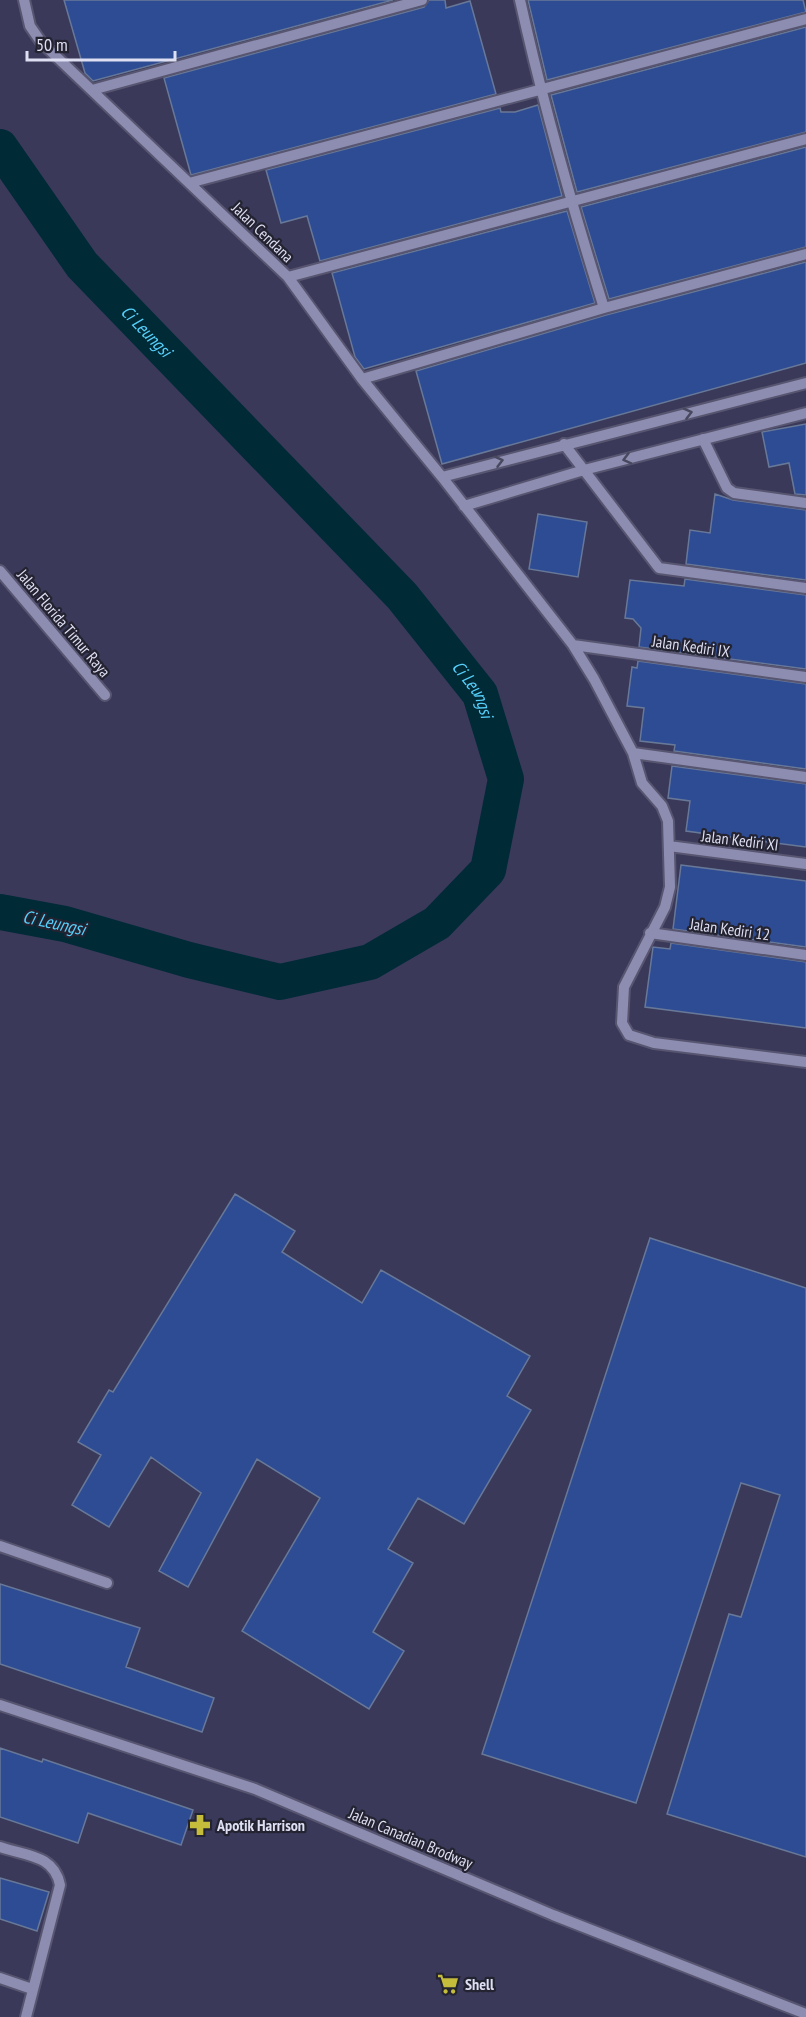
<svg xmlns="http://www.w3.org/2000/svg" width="806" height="2017" font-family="'PT Sans Narrow',sans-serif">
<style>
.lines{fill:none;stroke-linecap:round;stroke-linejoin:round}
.river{stroke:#012a37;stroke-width:36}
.building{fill:#2e4c93;stroke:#687898;stroke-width:1.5}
.minor-casing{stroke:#575570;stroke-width:14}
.minor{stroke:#8d8db1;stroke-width:10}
.oneway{stroke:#48485e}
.labels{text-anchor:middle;stroke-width:4.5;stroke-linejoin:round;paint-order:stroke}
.street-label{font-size:16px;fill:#dedff2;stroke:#232331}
.poi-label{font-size:16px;font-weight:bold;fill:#dedff2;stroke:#232331;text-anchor:start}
.water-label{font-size:18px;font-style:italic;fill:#56cffa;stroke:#232331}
</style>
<rect width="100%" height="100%" fill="#3a3959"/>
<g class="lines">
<!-- river -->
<path class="river" id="s1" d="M0,147L82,265L402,596L480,694L506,779L488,870L437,923L370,962L280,982L189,960L65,924L0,912"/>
</g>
<!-- building -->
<path class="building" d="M64,0H393L93,81L85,73Z
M429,0H445L446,8L470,1L496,94L191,175L164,78L424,7Z
M528,0H803L806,12L547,80Z
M806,27V132L577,192L551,95Z
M538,105L562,196L320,261L307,216L281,223L266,170L500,108L501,112H515Z
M806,147V247L609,299L581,207Z
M567,211L595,303L364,369L355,357L332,273Z
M806,262V363L442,464L416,371L606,315Z
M806,424V495L795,494L789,463L769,467L762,432Z
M715,494L733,500L806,510V580L686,564L690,530L710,533Z
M538,514L587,522L578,577L529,569Z
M685,579L806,595V669L639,647L641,628L633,619L625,618L630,580L684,586Z
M638,661L806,684V769L674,751L675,745L640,741L644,708L627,706L632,667L637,668Z
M672,766L806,784V847L686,831L690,801L668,798Z
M681,865L806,881V947L673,929Z
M671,943L806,962V1028L645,1007L653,947L670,949Z
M235,1194L295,1231L282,1252L362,1303L381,1270L530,1356L507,1396L531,1410L464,1524L418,1498L388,1549L413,1563L373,1632L404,1651L369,1709L242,1631L320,1498L257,1459L188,1587L159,1571L201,1493L151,1457L109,1527L72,1505L101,1455L78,1442L109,1390L113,1392Z
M650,1238L806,1288V1857L667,1814L729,1614L741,1617L780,1495L741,1483L636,1803L482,1754Z
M0,1584L140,1628L126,1667L214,1698L202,1732L0,1664Z
M0,1748L42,1762L43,1759L193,1810L181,1845L88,1813L78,1843L0,1817Z
M0,1878L49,1892L37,1931L0,1919Z"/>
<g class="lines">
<defs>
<path id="minor" d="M24,0L30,26L41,42L288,277L362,379L442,477L573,645L594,679L633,753L642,783L662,806L668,821L670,887L665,907L624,987L622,1023L629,1035L654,1043L806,1062
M520,0C543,104 572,206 604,308
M92,90L422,0
M189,183L806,19
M288,277L806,139
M362,379L604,308L806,254
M703,439L727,488L734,493L806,503
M564,444L659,568L806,588
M442,477L806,383
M464,506L584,470L806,413
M0,571L105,695
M573,645L806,677
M633,753L806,777
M669,846L806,864
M650,933L806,955
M0,1546L107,1583
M0,1705L255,1789L553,1915L806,2014
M0,1847C27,1856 54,1855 60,1885L26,2017
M0,1978L32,1989"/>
</defs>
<!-- minor casing -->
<use href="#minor" class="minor-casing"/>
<!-- minor -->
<use href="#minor" class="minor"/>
</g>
<!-- one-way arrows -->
<defs><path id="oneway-chevron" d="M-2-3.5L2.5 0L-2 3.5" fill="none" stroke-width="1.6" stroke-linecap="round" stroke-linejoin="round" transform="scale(1.5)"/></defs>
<g class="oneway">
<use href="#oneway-chevron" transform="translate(688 413) rotate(-14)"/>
<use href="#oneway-chevron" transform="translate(627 459) rotate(165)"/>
<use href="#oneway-chevron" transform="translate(499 461) rotate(-15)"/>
</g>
<!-- icons -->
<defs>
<symbol id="pharmacy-bare" viewBox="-9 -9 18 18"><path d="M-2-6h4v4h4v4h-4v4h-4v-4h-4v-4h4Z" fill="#c6bc3c" stroke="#232331" stroke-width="2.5" paint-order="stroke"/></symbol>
<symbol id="supermarket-bare" viewBox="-9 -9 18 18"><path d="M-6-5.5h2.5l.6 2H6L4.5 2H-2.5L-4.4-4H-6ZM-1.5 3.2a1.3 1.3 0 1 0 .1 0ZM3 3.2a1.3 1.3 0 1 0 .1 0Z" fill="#c6bc3c" stroke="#232331" stroke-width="2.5" paint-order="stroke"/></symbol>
</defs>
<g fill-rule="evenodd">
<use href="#pharmacy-bare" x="185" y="1810" width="30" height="30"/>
<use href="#supermarket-bare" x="433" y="1969" width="30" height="30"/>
</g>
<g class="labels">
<!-- street labels -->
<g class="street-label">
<text transform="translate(263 232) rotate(44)" y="6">Jalan Cendana</text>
<text transform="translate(64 623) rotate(50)" y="6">Jalan Florida Timur Raya</text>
<text transform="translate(691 646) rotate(8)" y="6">Jalan Kediri IX</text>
<text transform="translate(740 840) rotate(7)" y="6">Jalan Kediri XI</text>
<text transform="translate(730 929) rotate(8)" y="6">Jalan Kediri 12</text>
<text transform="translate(411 1838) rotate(23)" y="6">Jalan Canadian Brodway</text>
</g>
<!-- poi labels -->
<g class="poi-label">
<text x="217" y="1831">Apotik Harrison</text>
<text x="465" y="1990">Shell</text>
</g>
<!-- water labels -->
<g class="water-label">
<text dy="6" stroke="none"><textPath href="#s1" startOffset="236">Ci Leungsi</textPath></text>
<text dy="6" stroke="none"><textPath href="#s1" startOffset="722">Ci Leungsi</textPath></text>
<text transform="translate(54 923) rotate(12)" y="6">Ci Leungsi</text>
</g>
</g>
<!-- scale -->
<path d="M27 51v9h148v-9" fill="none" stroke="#dedff2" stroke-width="3"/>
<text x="36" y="51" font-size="18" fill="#dedff2" stroke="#232331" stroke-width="4.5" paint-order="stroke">50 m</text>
</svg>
